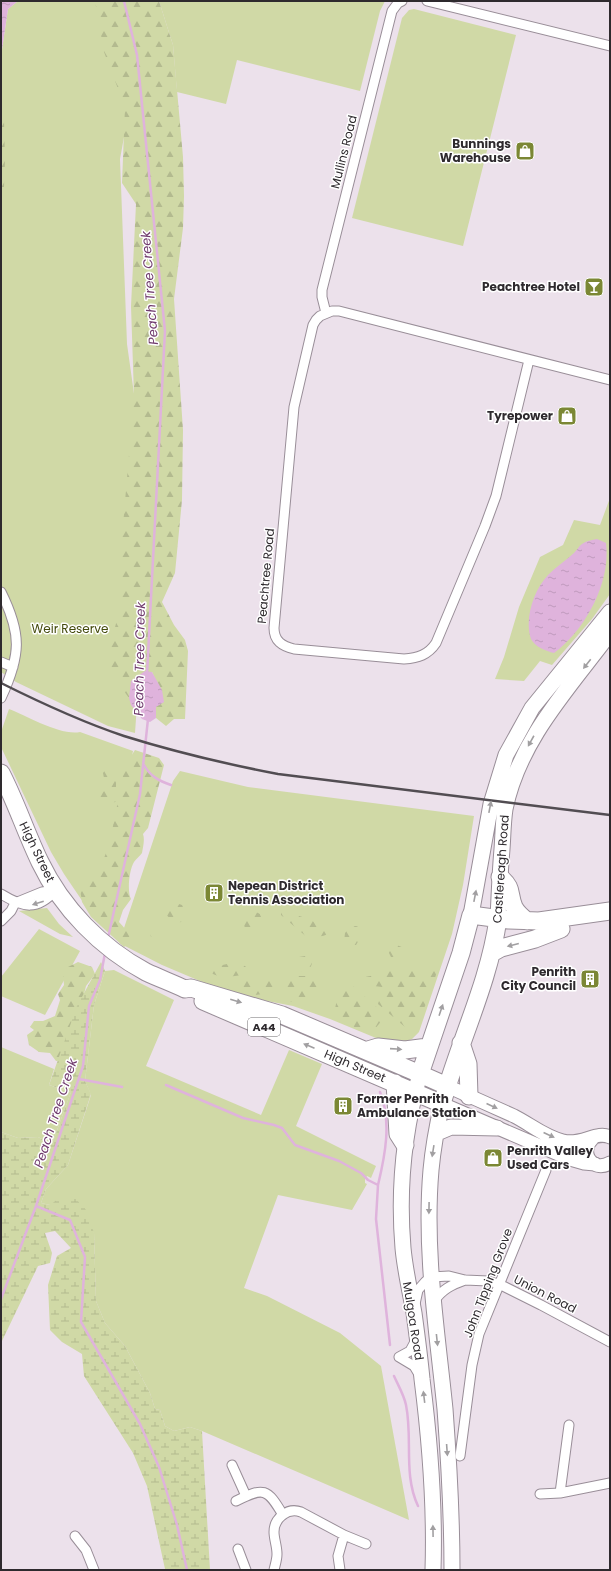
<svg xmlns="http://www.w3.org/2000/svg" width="611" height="1571" font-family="Poppins,sans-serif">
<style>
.green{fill:#d0d9a6}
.forest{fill:url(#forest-firs)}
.wetland{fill:url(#wetland-marsh)}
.water{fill:url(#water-ripples)}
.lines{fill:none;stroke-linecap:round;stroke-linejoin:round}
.stream{stroke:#dfb3dc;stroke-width:2.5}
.street-casing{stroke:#998e98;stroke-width:11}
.secondary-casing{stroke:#998e98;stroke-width:15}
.primary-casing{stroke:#998e98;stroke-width:17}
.highway-casing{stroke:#998e98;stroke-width:19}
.street{stroke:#fff;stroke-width:9}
.secondary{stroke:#fff;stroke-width:13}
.primary{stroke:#fff;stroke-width:15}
.highway{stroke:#fff;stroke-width:17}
.rail{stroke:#524d52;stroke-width:2.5}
.oneway{fill:#a19fa1}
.labels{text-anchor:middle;stroke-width:3;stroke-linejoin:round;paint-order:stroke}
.shield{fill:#fff;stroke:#6d6a6d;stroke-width:1}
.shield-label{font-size:11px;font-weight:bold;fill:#2e2a2e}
.poi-label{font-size:12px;font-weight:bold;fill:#2e2a2e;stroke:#fff;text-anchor:end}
.street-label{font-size:12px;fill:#2e2a2e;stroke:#fff}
.park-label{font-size:12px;fill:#434a0c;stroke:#fff}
.water-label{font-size:13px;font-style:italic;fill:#703b6e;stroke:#fff}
</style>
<defs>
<pattern id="forest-firs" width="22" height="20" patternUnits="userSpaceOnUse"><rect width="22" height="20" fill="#d0d9a6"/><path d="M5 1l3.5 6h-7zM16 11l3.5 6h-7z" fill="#b3ba8f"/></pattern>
<pattern id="wetland-marsh" width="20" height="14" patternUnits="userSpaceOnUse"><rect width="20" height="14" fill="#d0d9a6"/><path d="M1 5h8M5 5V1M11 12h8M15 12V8" fill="none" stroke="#b3ba8f"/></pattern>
<pattern id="water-ripples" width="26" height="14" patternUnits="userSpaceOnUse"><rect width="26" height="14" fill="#dfb3dc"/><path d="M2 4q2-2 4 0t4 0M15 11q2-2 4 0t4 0" fill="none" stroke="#c09abd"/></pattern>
</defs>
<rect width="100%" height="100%" fill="#ece1eb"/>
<!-- green -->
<path class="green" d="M18,1H106L130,104L120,159L127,344L138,422L141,647L135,733L108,726L16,682L1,672V56L8,9Z
M159,1H385L380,11L360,91L237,60L226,104L177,92L173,45Z
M414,9L516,35L463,246L352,218L402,18L409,10Z
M610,498V594L592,619L552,665L540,661L524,681L495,679L504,657L519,607L540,557L563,545L574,520L600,525Z
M9,709C27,716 61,736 80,732L133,751L99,914L83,902L64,874L51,852L1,747V732Z
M180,771L248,787L474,816L463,885L452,934L419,1032L412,1039L407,1041L376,1038L330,1019L293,1006L267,1001L207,984L162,965L119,943L173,781Z
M47,908L59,924L73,937L60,934L19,911Z
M39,929L80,951L45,1015L1,996V977Z
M114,970L174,1000L146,1066L261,1115L289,1050L322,1064L296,1126L376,1166L371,1178L367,1176L365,1179V1183L367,1184L352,1210L278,1195L244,1288L267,1296L340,1333L381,1366L409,1520L202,1431L190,1427L174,1431L165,1426L160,1410L155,1409L150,1393L125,1346L105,1323L96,1301L94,1233L50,1205L41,1203L46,1189L68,1165L91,1095L85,1081L94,1005L105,971Z
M1,1047L54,1069L49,1085L71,1092L52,1144L38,1137L18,1138L1,1132Z"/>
<!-- forest -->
<path class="forest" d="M95,1H159L173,45L183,157L184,196L183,228L174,299L183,430L182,500L175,573L162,602L174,625L185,640L188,651L185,719H174L166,726L156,718V681L152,672L132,681L129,698L108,669L112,639L120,608L122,537L134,396L131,306L136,204L122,183L125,107L104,52Z
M1,114L4,119L5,161L4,187H1Z
M135,750L159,758L164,765L148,828L143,834C145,840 143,847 142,853C140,856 136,859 134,862C129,870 127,892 131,899L123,910L119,922C126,930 137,940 124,947L91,917L82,902L80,889C85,880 89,875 99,871L106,853V846L112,831L118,801L106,805L101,800L99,795L110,786L104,778L103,773L106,768H112L116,771V787L121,789L124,767Z
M173,902L182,905L187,916L184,920L179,923C171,916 166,921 165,907Z
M281,911H283L312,920L319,927L330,926L331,930C325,939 317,935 308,938L281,915Z
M256,912L260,914L262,920L261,926L255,929H246C241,923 246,917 251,913Z
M356,926L363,929L362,935L356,945H350L344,942L345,933L350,927Z
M159,928L166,931V936L164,939L158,941L152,939C148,932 152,929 159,928Z
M392,943L404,948L407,952L405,957L392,959L388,951V947Z
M305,956L312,959C313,968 307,972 298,971L295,969V961L299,957Z
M78,962L92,967L95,974L86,986L68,1060L56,1061L50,1053L39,1052L29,1045L27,1035L34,1030L30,1027L34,1021H43L55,1016L60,1000L58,994L64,985L63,976L68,967Z
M233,963L243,965L248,968L249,971L247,974C235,976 220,980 210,972C214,966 226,964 233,963Z
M417,967H435L437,971L431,992L428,994L429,998L424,1008H421V1013L415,1020L405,1027L378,1004L382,987L374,986L366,988L362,985C361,974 371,977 379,975C384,974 389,969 394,972C397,973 400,975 403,976Z
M294,976H314L318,979V985L307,1001C294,1004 287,1004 283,991L286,985Z
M274,979L278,980V983L270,993L255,995L229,987L227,983V982Z
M352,985L382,1012L383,1019L374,1030C358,1031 346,1024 334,1014L337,999L343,988Z"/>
<!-- wetland -->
<path class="wetland" d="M101,962L105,971L94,1005L85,1081L91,1094L68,1165L46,1189L41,1203L50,1205L58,1199H76L87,1211L94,1233L96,1301L105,1323L125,1346L150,1393L155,1409L160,1410L165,1426L174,1431L190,1427L202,1431L210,1570H167L165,1569L147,1486L133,1453L84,1376L82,1354L62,1342L50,1330L48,1285L57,1256L71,1248L55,1231L45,1233L52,1253L50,1263L38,1266L1,1343V1132L18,1138L38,1137L52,1144L71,1092L49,1085L77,1006Z"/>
<!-- water -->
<path class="water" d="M1,1H18L8,9L1,56Z
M597,539L606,543C611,583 585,630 554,653C546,651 535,647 531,639C524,618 534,590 548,575C556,567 565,561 574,553C577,550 579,546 582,544C586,541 592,540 597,539Z
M145,671L152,672L162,690L164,702L156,707V718L150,722L142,719L131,705L129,698L131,681Z"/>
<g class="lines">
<!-- stream -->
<path class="stream" d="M124,1L137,55L165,331L147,674
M144,765C150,776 159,781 171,785
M108,938L140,794L148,719
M79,1079L122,1087
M166,1085L243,1118L274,1125L282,1128L295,1145L339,1161L361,1173L368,1180L378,1185L376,1219L390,1345
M378,1185C385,1156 392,1121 380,1092
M36,1206L70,1220L85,1257L81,1322L140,1424L159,1467L177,1525L187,1570
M1,1299L36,1206L83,1066L89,1006L100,980L105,953
M394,1376C398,1385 404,1395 406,1405C413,1439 403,1474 418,1506"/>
<defs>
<path id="street" d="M427,1L610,46
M326,313L322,297V290L392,11L398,3L402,1
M529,360L496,496L485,526L436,643C428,655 418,658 404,659L294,649C282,646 274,641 274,628L294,407L313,325L316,320L320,316L332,311H339L610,380
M1,592C22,634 21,655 1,698
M1,662L13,667
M1,894C24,908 37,911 56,890
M15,903L42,892L56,890
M1,921L11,911L15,903
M434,1301C443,1289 451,1285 465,1280
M415,1304L418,1290L425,1282L431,1277L449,1276L465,1280L488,1281L499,1284L541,1305L610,1342
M417,1338L410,1351L399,1357L414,1366L420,1376
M460,1456L472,1365L479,1334L546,1170
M232,1465L246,1496
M560,1493L569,1425
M540,1494L560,1493L610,1483
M236,1501C264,1487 267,1488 283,1515
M344,1535L366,1544
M75,1536L86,1550L94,1570
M238,1549L246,1570
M274,1570C275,1565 277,1560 277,1554C277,1546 274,1539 274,1532C274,1518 288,1507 301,1512L344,1535L338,1556L340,1570"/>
<path id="secondary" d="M447,1086C469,1096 492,1106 514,1116C530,1124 545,1137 563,1141C581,1146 597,1130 610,1137
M442,1104L570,1159L584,1163L595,1164
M593,1138C578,1152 592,1173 610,1163"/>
<path id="primary" d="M471,915L491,804L506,755L532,708L610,612
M498,919C499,896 500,872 502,849C503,836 503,822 505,809C519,740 569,688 610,633
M420,1074C404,1130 398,1189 403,1248C405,1270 410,1291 414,1313C417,1335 420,1358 422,1379C430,1442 435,1507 433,1570
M442,1104C437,1126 433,1148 431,1170C424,1250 437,1330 445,1409C449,1463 452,1516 452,1570
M437,1133L451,1127L497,1128"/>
<path id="highway" d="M1,773C16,802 26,833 40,862C62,908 101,948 146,972C159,978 172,983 185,989L191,988L282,1015L420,1074L447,1086
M500,877C514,889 508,893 514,907C517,913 522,917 527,921
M492,953L501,948L535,939L561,929
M203,1001L442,1104C459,1042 489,983 498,919
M461,1043L468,1064L469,1096
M368,1050L378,1047L405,1050L428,1047
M420,1074L461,953L471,915L509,920L539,921L610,911
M395,1083L398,1134L405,1145"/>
</defs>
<!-- street casing -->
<use href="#street" class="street-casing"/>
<!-- secondary casing -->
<use href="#secondary" class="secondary-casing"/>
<!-- primary casing -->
<use href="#primary" class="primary-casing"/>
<!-- highway casing -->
<use href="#highway" class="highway-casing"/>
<!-- street -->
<use href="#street" class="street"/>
<!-- secondary -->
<use href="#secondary" class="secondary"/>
<!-- primary -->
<use href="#primary" class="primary"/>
<!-- highway -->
<use href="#highway" class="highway"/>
<!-- rail -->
<path class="rail" d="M1,683C41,703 82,722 124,736C175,752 226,764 278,774L610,815"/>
</g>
<!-- one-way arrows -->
<defs><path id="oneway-solid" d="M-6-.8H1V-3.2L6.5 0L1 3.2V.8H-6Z"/></defs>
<g class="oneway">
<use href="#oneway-solid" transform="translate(587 664) rotate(128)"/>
<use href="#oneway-solid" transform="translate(531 741) rotate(119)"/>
<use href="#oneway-solid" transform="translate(490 807) rotate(-79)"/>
<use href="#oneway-solid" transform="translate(475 896) rotate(-79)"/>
<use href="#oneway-solid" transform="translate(38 903) rotate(163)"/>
<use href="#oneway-solid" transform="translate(513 945) rotate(166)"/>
<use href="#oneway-solid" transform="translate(236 1001) rotate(16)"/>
<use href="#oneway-solid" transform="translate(441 1010) rotate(-71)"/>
<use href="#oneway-solid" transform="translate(309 1046) rotate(-157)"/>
<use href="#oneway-solid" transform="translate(396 1049) rotate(4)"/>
<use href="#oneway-solid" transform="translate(492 1106) rotate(24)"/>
<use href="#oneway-solid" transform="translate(549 1135) rotate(25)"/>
<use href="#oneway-solid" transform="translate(433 1151) rotate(99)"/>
<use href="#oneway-solid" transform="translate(429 1208) rotate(91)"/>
<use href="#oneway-solid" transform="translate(437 1340) rotate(84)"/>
<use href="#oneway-solid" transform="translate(424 1397) rotate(-97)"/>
<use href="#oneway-solid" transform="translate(447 1450) rotate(86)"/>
<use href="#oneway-solid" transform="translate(433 1531) rotate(-91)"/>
</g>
<!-- icons -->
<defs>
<symbol id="shop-square" viewBox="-11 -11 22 22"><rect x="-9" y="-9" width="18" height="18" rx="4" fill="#7b8734" stroke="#fff"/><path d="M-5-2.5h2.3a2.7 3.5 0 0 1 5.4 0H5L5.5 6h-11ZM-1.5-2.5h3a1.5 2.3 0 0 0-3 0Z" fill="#fff"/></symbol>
<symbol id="bar-square" viewBox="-11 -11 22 22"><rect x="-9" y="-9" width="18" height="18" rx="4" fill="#7b8734" stroke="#fff"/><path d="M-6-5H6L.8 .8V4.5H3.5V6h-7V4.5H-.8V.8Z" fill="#fff"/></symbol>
<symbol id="building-square" viewBox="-11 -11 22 22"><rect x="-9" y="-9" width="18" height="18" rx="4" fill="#7b8734" stroke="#fff"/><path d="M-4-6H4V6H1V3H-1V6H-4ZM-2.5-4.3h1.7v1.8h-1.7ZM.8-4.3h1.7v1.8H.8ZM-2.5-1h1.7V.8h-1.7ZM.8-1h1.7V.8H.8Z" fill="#fff"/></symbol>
</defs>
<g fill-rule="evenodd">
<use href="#shop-square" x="514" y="140" width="22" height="22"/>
<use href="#bar-square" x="583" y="276" width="22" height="22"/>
<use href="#shop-square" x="556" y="405" width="22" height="22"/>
<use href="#building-square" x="203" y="882" width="22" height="22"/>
<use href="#building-square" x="579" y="968" width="22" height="22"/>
<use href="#building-square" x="332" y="1095" width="22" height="22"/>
<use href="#shop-square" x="482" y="1147" width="22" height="22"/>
</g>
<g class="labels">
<!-- shield labels -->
<rect class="shield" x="248" y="1018" width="32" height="18" rx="3"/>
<g class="shield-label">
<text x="264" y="1031">A44</text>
</g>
<!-- poi labels -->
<g class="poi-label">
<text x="511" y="148">Bunnings<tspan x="511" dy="14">Warehouse</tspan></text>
<text x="580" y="291">Peachtree Hotel</text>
<text x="553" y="420">Tyrepower</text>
<text x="228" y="890" text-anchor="start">Nepean District<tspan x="228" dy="14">Tennis Association</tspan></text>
<text x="576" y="976">Penrith<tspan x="576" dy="14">City Council</tspan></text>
<text x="357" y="1103" text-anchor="start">Former Penrith<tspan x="357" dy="14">Ambulance Station</tspan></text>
<text x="507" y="1155" text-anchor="start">Penrith Valley<tspan x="507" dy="14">Used Cars</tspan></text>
</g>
<!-- street labels -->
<g class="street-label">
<text transform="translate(344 152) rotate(-76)" y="4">Mullins Road</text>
<text transform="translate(266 576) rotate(-85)" y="4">Peachtree Road</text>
<text transform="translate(37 852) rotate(64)" y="4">High Street</text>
<text transform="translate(501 869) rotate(-86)" y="4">Castlereagh Road</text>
<text transform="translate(355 1066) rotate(23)" y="4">High Street</text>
<text transform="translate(488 1283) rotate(-69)" y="4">John Tipping Grove</text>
<text transform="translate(545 1294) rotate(27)" y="4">Union Road</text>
<text transform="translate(413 1321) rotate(81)" y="4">Mulgoa Road</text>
</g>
<!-- park labels -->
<g class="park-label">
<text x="70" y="633">Weir Reserve</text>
</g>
<!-- water labels -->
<g class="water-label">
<text transform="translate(149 288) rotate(-94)" y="5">Peach Tree Creek</text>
<text transform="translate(139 659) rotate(-89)" y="5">Peach Tree Creek</text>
<text transform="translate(55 1113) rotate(-72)" y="5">Peach Tree Creek</text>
</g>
</g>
<!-- border -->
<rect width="611" height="1571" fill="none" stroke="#2e2a2e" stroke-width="4"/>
</svg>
